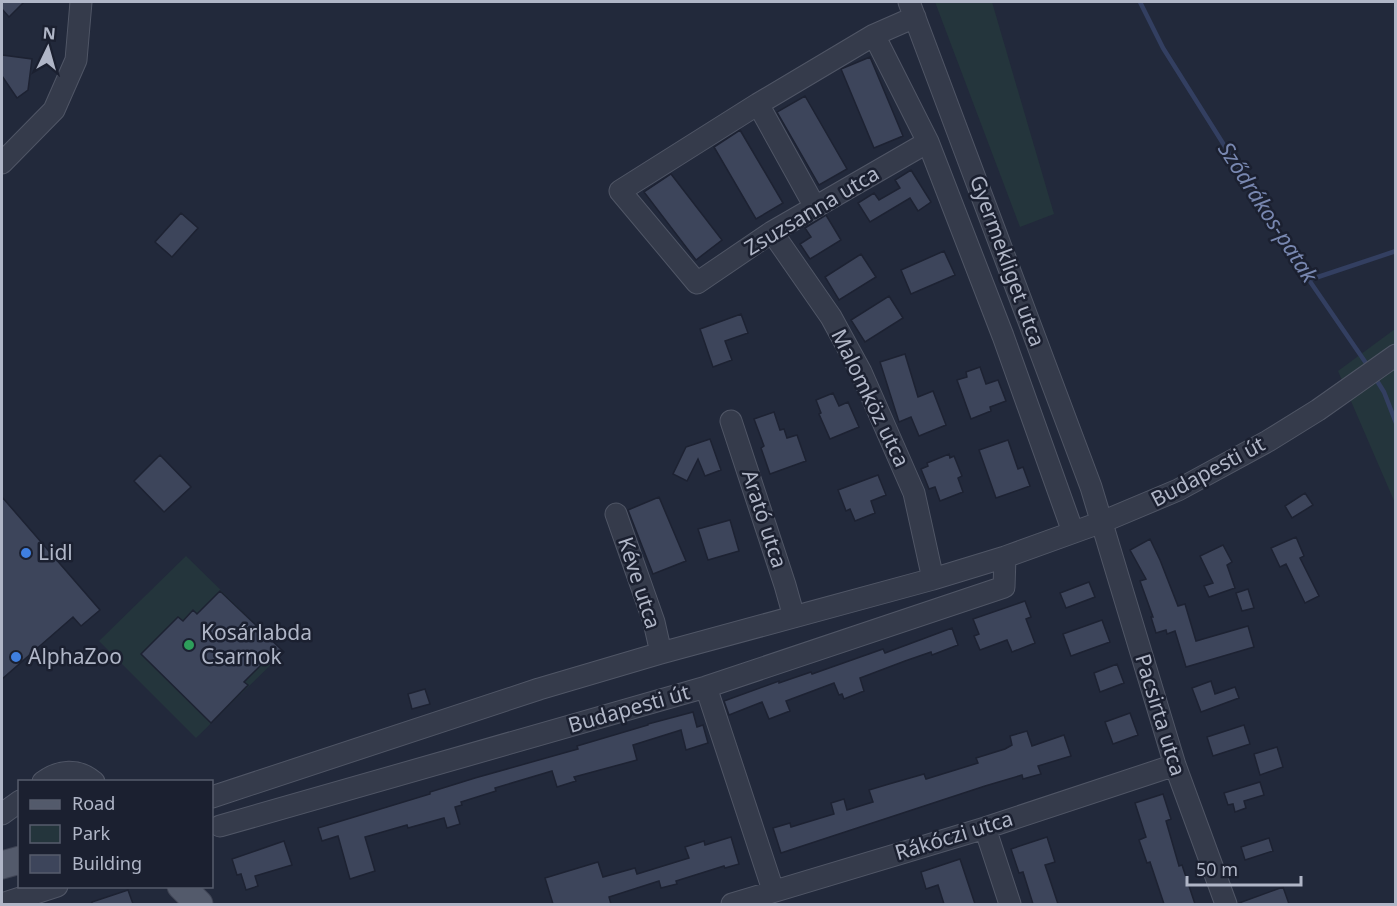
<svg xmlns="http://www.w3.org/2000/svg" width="1397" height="906" font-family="'Noto Sans',sans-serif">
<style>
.green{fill:#24353c}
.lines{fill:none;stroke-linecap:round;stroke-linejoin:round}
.stream{stroke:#333f61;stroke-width:4.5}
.building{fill:#3d455b;stroke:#1d2232;stroke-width:1.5}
.minor-casing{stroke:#505666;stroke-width:23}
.major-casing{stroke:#3f4454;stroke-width:29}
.minor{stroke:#353b4b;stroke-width:21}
.major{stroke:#535a6b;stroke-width:27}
.shop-dot{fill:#3f7fe0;stroke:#1b2030;stroke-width:2}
.leisure-dot{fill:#2e9e5b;stroke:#1b2030;stroke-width:2}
.labels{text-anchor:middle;stroke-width:5;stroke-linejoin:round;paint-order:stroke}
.street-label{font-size:21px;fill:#b0b6c7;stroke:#1b2030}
.poi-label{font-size:21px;fill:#b0b6c7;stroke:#1b2030;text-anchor:start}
.water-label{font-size:22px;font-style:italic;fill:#7887b0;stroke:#1b2030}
</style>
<rect width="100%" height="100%" fill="#22293b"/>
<!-- green -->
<path class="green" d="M935,2H992L1054,214L1020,227Z
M1395,329V503L1338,371Z
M186,556L284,652L196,738L99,641Z"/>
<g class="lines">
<!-- stream -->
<path class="stream" d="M1140,2L1163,48L1309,280L1368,366
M1309,280L1396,251
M1374,376L1384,392L1396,423"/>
</g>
<!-- building -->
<path class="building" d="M2,2H24L9,17L2,9Z
M2,55L32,59L28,90L17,98L2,76Z
M870,57L903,136L874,148L841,69Z
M805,96L847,169L819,185L777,112Z
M740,130L783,203L756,219L714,147Z
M911,170L931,202L918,211L910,198L870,222L858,203L874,193L879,200L900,188L895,180Z
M671,174L722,240L696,260L644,192Z
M181,213L198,228L172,257L155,242Z
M826,215L841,240L810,259L800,244L811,237L805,228Z
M944,251L955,275L911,294L901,270Z
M861,254L876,277L839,300L825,277Z
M889,296L903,318L865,342L851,320Z
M741,314L748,333L725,341L732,360L713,367L700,329Z
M905,354L918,397L933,391L946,425L919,436L911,417L899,422L880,362Z
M980,367L986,384L998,380L1006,401L990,407L991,411L971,419L957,380L967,377L966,372Z
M833,393L839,406L848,402L859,427L830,439L819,414L821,413L816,400Z
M774,412L780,430L784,429L787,438L797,435L806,461L770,474L761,448L764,446L754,419Z
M710,439L721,470L705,476L698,459L687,481L673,474L686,447Z
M1008,440L1018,469L1023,467L1030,486L996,498L979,450Z
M949,454L950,458L954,456L962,476L958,478L963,492L940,501L935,487L929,489L921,469L928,466L927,463Z
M160,455L191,487L164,512L134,481Z
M878,475L886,495L871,501L875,513L855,521L850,509L846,511L838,490Z
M1305,493L1313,505L1292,518L1285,506Z
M2,497L100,610L81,626L73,617L2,679Z
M659,497L686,561L653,574L628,510Z
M730,520L739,551L708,560L698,529Z
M1296,537L1304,556L1300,558L1319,596L1305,603L1286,564L1280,567L1271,548Z
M1150,539L1160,560L1178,606L1185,604L1196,641L1248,626L1254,647L1186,667L1175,631L1167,634L1166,630L1156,633L1151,617H1153L1140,581L1146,579L1130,550Z
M1223,545L1232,562L1227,565L1235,588L1209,597L1204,586L1213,583L1200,556Z
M1089,582L1095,597L1066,608L1060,593Z
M1248,589L1254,608L1242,611L1236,593Z
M220,591L284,652L273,663L268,658L244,682L248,685L211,723L141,654L178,617L183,621L193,610L197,614Z
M1025,601L1031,617L1026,619L1035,643L1012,652L1007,640L980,650L974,636L979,634L973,619Z
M1102,620L1110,642L1071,656L1063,634Z
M952,628L958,645L932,655L931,652L905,661L860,678L864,691L844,699L842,694L839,695L834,683L786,701L790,711L769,719L762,702L729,715L724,701L779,681V683L811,672L812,674L883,649L885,653Z
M1117,664L1124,683L1100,692L1094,673Z
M1211,681L1215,694L1235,687L1239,698L1201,712L1192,688Z
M425,689L430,704L412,709L408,694Z
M693,712L697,727L703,725L708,743L686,750L681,730L633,745L637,760L574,777L576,781L557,787L552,771L495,788L496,791L461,802L462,805L455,807L460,824L447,828L444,818L408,828L407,825L365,837L375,871L350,879L338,836L322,841L318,828L430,794V792L475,778L578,749L577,746L648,725V724Z
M1130,713L1138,735L1113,744L1105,722Z
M1244,725L1250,744L1213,756L1207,737Z
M1027,731L1032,746L1064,735L1071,756L1038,766L1041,774L1023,779L1022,775L985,786L781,853L773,828L790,823L791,827L834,814L831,803L844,799L847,810L873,802L869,790L889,784L924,774L926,779L978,763L976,758L1005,749L1012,745L1010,736Z
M1277,747L1283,767L1260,775L1254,754Z
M1260,782L1264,795L1244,801L1246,808L1235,812L1233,804L1228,805L1224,793Z
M1163,794L1171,819L1166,821L1179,866L1182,865L1195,904H1164L1150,862L1147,863L1139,840L1146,837L1135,803Z
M731,837L739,864L725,868L724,866L676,881L677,884L661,888L659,881L609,897L611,904H553L545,878L598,862L603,877L635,868L637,874L689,858L685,847L704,841L705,845Z
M1047,837L1055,862L1045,865L1058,904H1033L1023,872L1019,873L1011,849Z
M1269,838L1273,851L1245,860L1241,847Z
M284,841L292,865L255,876L258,886L246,890L241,874L237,875L232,859Z
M960,859L975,904H944L938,885L926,889L921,872Z
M1283,887L1289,904H1239V903Z
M128,890L133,904H92V902Z"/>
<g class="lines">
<defs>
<path id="minor" d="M909,2L1091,487L1175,765L1226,904
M915,17L874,35L758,104L620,191L697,283L772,232L928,142
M874,35L928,142L1003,336L1073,532
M758,104L815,207
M2,163L54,110L76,60L81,2
M772,232L831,317L861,372L914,493L933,579
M731,421L785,585L794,617
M616,514L654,622L661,653
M706,687L773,890
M43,782C59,770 78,768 94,782
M212,797L539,689L661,653L933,579L1005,557L1102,522L1178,490L1268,441L1318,410L1396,355
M2,814L20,801
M220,826L706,687L1004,587L1005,557
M985,828L1010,904
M2,904L57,886
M732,904L985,828L1175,765"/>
<path id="major" d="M2,865L20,860
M181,886L199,904"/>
</defs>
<!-- minor casing -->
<use href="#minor" class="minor-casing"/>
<!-- major casing -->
<use href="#major" class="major-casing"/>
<!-- minor -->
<use href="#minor" class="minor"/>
<!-- major -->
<use href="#major" class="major"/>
</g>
<!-- markers -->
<g class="shop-dot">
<circle cx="26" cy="553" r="6"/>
<circle cx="16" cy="657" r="6"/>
</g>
<circle class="leisure-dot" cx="189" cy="645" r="6"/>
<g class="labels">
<!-- street labels -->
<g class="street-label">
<text transform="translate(812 211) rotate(-31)" y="7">Zsuzsanna utca</text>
<text transform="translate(1007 261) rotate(70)" y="7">Gyermekliget utca</text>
<text transform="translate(870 398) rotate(64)" y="7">Malomköz utca</text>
<text transform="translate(1208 472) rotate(-28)" y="7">Budapesti út</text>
<text transform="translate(764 519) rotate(72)" y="7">Arató utca</text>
<text transform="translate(639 583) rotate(72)" y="7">Kéve utca</text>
<text transform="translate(629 709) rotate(-16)" y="7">Budapesti út</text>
<text transform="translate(1160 715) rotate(73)" y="7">Pacsirta utca</text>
<text transform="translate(954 836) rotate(-17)" y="7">Rákóczi utca</text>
</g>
<!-- poi labels -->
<g class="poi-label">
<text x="38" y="560">Lidl</text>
<text x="201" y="640">Kosárlabda<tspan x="201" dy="24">Csarnok</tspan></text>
<text x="28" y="664">AlphaZoo</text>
</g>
<!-- water labels -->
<g class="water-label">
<text transform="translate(1268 212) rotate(57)" y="8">Sződrákos-patak</text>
</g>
</g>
<!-- border -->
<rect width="1397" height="906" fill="none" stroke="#b0b6c7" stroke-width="6"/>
<!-- legend -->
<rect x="18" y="780" width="195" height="108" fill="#1b2030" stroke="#575c6c" stroke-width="1.5"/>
<rect x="30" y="800" width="30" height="9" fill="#535a6b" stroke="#575c6c" stroke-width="1.5"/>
<text x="72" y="810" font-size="18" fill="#b0b6c7">Road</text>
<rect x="30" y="825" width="30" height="18" fill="#24353c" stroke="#575c6c" stroke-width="1.5"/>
<text x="72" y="840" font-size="18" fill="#b0b6c7">Park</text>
<rect x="30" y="855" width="30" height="18" fill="#3d455b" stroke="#575c6c" stroke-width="1.5"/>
<text x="72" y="870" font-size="18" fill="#b0b6c7">Building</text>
<!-- north arrow -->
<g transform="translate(48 48) rotate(5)" stroke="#1b2030" stroke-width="4.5" paint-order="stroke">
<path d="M0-4.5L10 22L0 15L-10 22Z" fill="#b0b6c7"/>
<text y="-9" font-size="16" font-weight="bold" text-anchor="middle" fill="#b0b6c7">N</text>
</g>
<!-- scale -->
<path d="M1187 876v9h114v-9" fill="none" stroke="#b0b6c7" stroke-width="3"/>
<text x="1196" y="876" font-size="18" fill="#b0b6c7" stroke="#1b2030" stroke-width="4.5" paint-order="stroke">50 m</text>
</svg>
